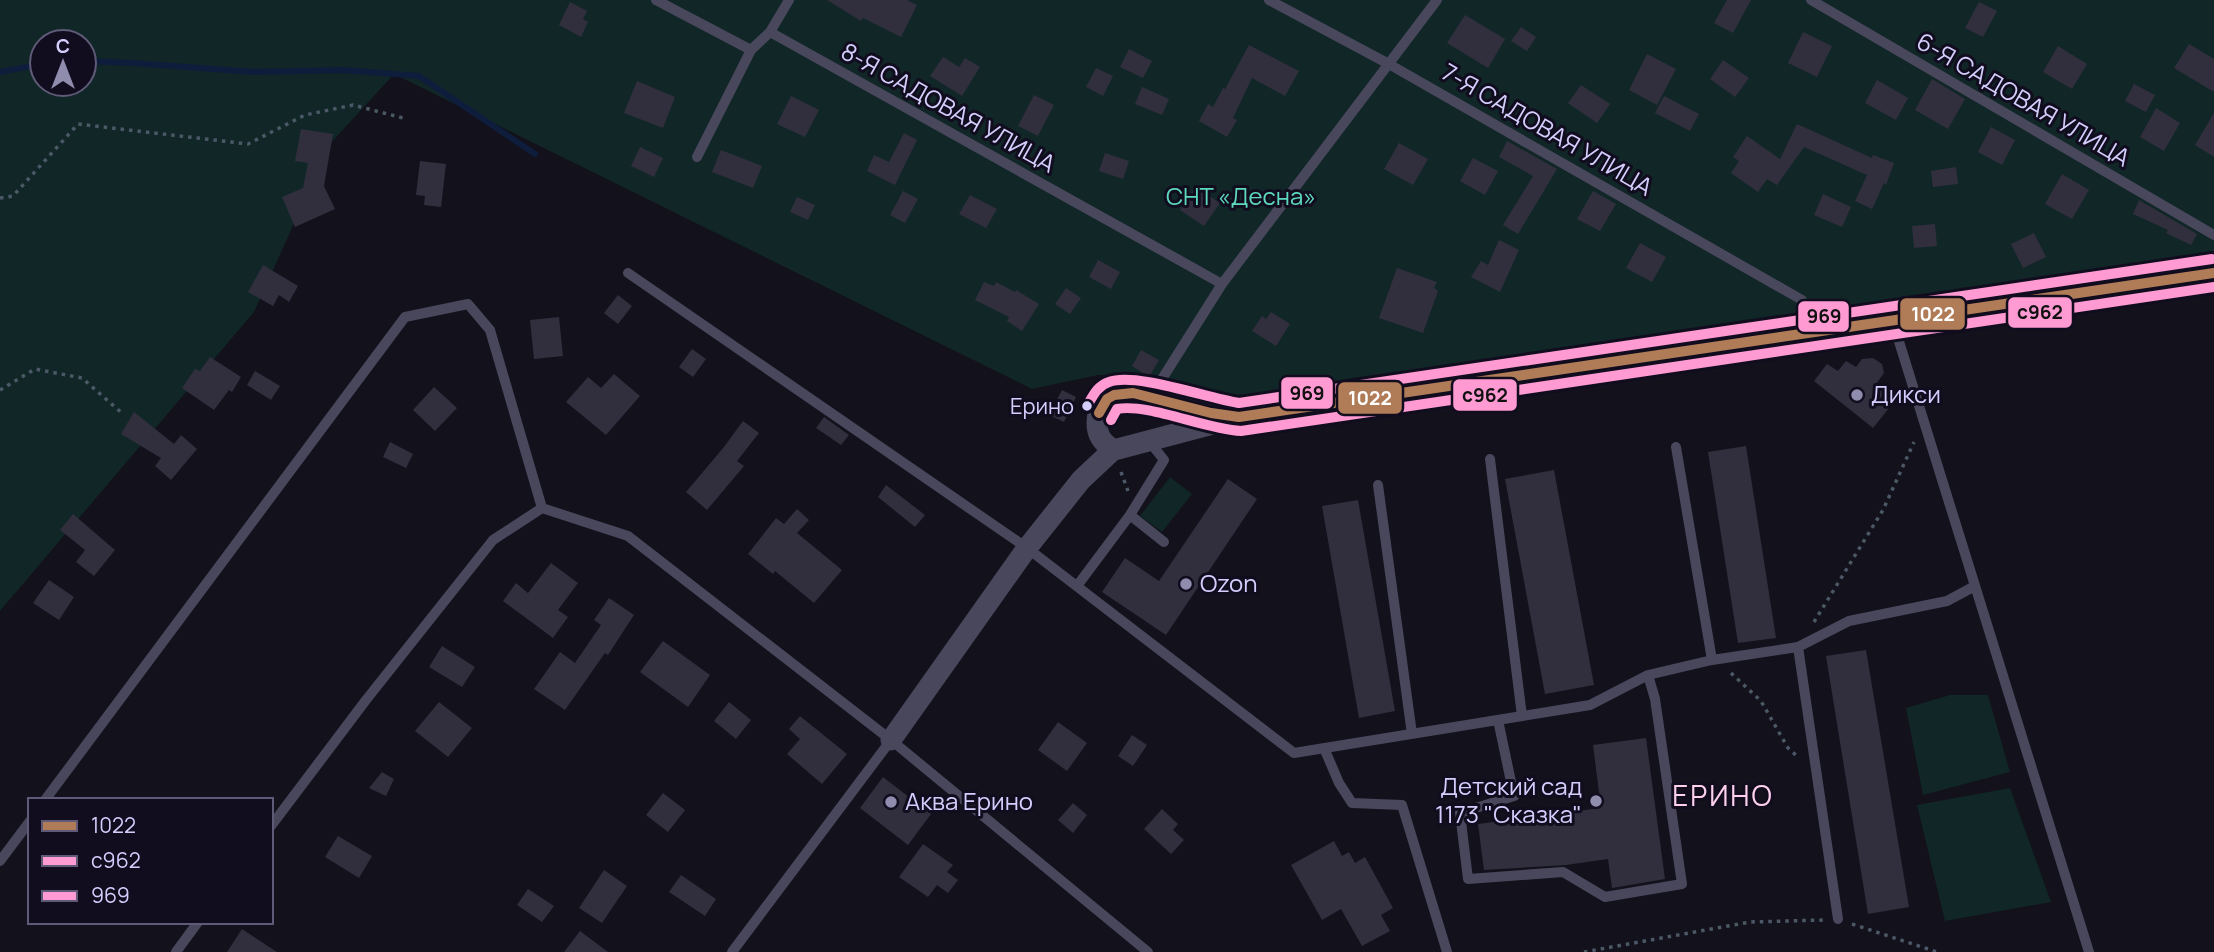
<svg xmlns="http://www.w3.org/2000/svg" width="2214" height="952" font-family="Manrope,sans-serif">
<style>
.green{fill:#112627;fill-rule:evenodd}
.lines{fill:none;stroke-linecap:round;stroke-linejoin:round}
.stream{stroke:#0e1d3c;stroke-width:6}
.building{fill:#312f3e}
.path{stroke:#4b5865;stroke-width:3.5;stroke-dasharray:3.5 5;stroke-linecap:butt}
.lane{stroke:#48475c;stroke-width:10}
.street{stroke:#48475c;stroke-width:21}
.bus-1-casing{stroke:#110d1f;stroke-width:16}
.bus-2-casing{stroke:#110d1f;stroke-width:16}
.bus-3-casing{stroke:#110d1f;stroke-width:16}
.bus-1{stroke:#b07c57;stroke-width:10}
.bus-2{stroke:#ff9ad2;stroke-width:10}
.bus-3{stroke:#ff9ad2;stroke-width:10}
.poi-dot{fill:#908cae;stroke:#110d1f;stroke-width:2.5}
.bus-dot{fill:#d4cefd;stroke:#110d1f;stroke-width:2.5}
.labels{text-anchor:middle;stroke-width:6;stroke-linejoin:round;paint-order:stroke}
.bus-label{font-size:22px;fill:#d4cefd;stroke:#110d1f;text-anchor:end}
.street-label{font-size:24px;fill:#d4cefd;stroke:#110d1f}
.park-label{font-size:24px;fill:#5ddabd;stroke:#110d1f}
.poi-label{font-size:24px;fill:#d4cefd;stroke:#110d1f;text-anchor:start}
.quarter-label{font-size:28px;letter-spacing:2px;fill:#fdd0ec;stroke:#110d1f}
.line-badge{stroke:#110d1f;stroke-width:2.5}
.badge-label{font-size:19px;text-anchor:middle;font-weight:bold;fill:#fff}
.pale-badge-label{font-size:19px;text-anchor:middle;font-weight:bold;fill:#111}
</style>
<rect width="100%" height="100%" fill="#13111b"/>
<!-- green -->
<path class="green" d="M0,0H2214V255L1798,313L1224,399L1149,375H1098L1032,389L394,74L330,144L254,312L0,611ZM42,42H84V84H42Z
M1170,477L1192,494L1162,532L1140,516Z
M1950,695H1988L2010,772L1923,795L1906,708Z
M2010,788L2051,902L1945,921L1917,805Z"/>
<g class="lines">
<!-- stream -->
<path class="stream" d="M84,61L133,63L254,72L343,70L419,76L535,154
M0,72L42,64"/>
</g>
<!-- building -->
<path class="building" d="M827,0H907L917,5L901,37L863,18L861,21Z
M1727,0H1751L1733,33L1714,23Z
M570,2L587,11L583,19L588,22L581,37L559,25Z
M1979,2L1997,11L1983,37L1965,28Z
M1465,15L1505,39L1488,68L1447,43Z
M1521,27L1536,37L1527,51L1511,41Z
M1803,32L1832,46L1817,77L1788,63Z
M2189,44L2214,59V92L2174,68Z
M1249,45L1299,71L1285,96L1252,78L1233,118L1237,120L1227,137L1199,121L1208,104L1213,107L1223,88L1225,89Z
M2058,46L2087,64L2072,89L2043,72Z
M1129,49L1152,61L1143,78L1120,67Z
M1647,54L1676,69L1657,105L1629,90Z
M943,57L959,67L965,58L980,67L962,96L930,76Z
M1723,60L1749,78L1735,97L1710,79Z
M1096,68L1113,76L1103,96L1086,87Z
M1932,79L1965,99L1948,129L1915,110Z
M1877,80L1908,98L1896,120L1865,103Z
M637,81L675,97L663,128L624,113Z
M2134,84L2155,95L2146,112L2125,101Z
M1581,85L1610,104L1597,123L1568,103Z
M1142,87L1169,99L1162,115L1135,104Z
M1034,95L1054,105L1038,136L1018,126Z
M791,96L819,110L805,137L777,124Z
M1664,96L1699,114L1690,131L1655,113Z
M2156,108L2180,123L2164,151L2140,137Z
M2214,113V157L2195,145Z
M1797,124L1872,158L1873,155L1894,163L1886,185L1884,183L1872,209L1855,201L1867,175L1804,147L1777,185L1767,179L1758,192L1731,173L1739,161L1733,157L1747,136L1780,159Z
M1991,127L2015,140L2002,165L1978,152Z
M301,129L333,134L324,186L335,209L295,227L282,197L303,188L308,163L295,161Z
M904,133L917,140L895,185L867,171L874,155L889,162Z
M1507,141L1557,169L1518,234L1503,225L1533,176L1499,157Z
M1399,143L1428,159L1413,185L1384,169Z
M640,147L663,158L654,177L631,166Z
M721,150L762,166L753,188L712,172Z
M1105,153L1129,161L1123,179L1099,171Z
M1473,158L1498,171L1485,195L1460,181Z
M420,161L446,164L441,207L424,205L425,196L416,195Z
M1956,167L1958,184L1933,187L1931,171Z
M2062,174L2089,190L2072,219L2045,204Z
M1195,187L1220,203L1204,226L1180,210Z
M903,191L918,199L905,223L890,215Z
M1593,191L1616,204L1600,231L1577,219Z
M1823,194L1851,207L1842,227L1814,215Z
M970,195L997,209L986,228L959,214Z
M797,197L815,205L808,220L790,212Z
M2139,200L2197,234L2191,245L2166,233L2168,230L2133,214Z
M1935,224L1937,246L1914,248L1912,226Z
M2034,233L2046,257L2023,268L2011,244Z
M1499,240L1519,250L1500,292L1471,277L1481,261L1488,265Z
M1640,243L1666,257L1652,282L1626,268Z
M1098,260L1120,272L1111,289L1089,277Z
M263,265L298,286L289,302L279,295L273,306L248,292Z
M1397,268L1437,282L1434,288L1438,291L1423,333L1379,318Z
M984,282L994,286L996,282L1015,292L1016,290L1039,304L1022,331L1007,321L1009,317L975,300Z
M1066,288L1081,298L1070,314L1055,304Z
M618,295L632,306L618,324L604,313Z
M1271,312L1290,324L1276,346L1252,331L1262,316L1266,319Z
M559,317L563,356L534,359L530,320Z
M692,349L706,359L693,377L679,367Z
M1141,350L1159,360L1149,377L1132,366Z
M210,357L241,377L232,392L229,390L214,410L182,388L195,369L200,371Z
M1873,358L1882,364L1884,373L1876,384L1886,390L1879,400L1889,408L1873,428L1814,381L1827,364L1838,371L1846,361L1856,367L1862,359Z
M255,371L280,386L271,400L247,385Z
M614,374L640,396L606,435L566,402L588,377L601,388Z
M434,387L457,408L435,431L413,410Z
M1062,390L1076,397L1064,422L1049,415Z
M134,412L174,444L181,435L197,449L171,480L155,466L161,458L121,434Z
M824,417L849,435L841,445L816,428Z
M743,421L759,433L737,461L744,466L707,510L686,492L724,447Z
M390,442L413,454L406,468L383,457Z
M1746,446L1776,638L1738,643L1708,452Z
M1554,470L1594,685L1545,694L1505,479Z
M1228,479L1257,499L1166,635L1102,592L1125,558L1159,581Z
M886,485L925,515L915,527L878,497Z
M1358,500L1395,711L1359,718L1322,506Z
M797,509L809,520L797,533L842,570L814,603L775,571L773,574L748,554L776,518L784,524Z
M73,514L115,550L94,576L76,562L85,550L60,530Z
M551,563L578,583L558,610L568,617L553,638L503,601L516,583L528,593Z
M49,580L74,597L59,620L33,603Z
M609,598L634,615L608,655L605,653L565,710L534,689L560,652L575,663L601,625L594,620Z
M663,641L710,675L688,707L640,672Z
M442,646L475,667L462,687L429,667Z
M1866,650L1909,907L1868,914L1826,656Z
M439,702L472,728L448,757L415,731Z
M729,702L751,720L736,739L714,721Z
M800,716L847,754L822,784L787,754L800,739L789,729Z
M1058,722L1087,743L1067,771L1038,750Z
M1132,735L1147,745L1133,766L1118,756Z
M1646,738L1665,879L1612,888L1608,859L1566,865L1484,870L1478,824L1601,808L1593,745Z
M382,772L394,779L386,796L369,788Z
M883,777L931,814L908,845L860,808Z
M663,793L685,810L668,832L646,815Z
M1073,803L1087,815L1073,833L1058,820Z
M1162,809L1178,824L1173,830L1184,840L1171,854L1144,829Z
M338,836L372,856L359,878L325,857Z
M1334,841L1342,856L1349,852L1355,863L1365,857L1393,908L1381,915L1390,931L1362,946L1341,909L1322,920L1291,865Z
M923,844L953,865L947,872L958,880L948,893L937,885L928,897L899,877Z
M604,870L627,886L602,923L579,908Z
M681,875L716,899L705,916L669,892Z
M528,889L554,906L542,922L517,905Z
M242,929L277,952H227Z
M580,931L608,952H564Z"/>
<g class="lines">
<!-- path -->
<path class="path" d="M0,198L13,196L78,124L248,144L305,115L353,105L407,119
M0,390L35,369L82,378L123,414
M1121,472L1128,491
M1814,622L1883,510L1914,442
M1731,673L1761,701L1788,748L1799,758
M1852,924L1937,952
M1584,952L1750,922L1824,920"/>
<!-- lane -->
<path class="lane" d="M656,0L751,50L770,32L1222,284
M1269,0L1387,63L1802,300
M1811,0L2214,235
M770,32L789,0
M697,157L751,50
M628,273L1027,548L1294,753L1590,705L1648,675L1712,660L1798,647L1849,621L1947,601L1975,586
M1892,319L2089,952
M1148,396L1162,379L1222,284L1437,0
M1149,441L1164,460L1130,515L1164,542
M1676,447L1712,660
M1490,459L1522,716
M1378,485L1412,734
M1077,586L1130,515
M1798,647L1838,919
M1498,720L1514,796L1460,813L1468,879L1563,872L1605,897L1682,884L1655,699L1648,675
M1324,748L1339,783L1352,803L1402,805L1447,952
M45,800L405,317L468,304L490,330L542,508L628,536L891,740L1148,952
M271,826L366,700L493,540L542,508
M0,861L30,821
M176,952L198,922
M732,952L891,740"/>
<!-- street -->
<path class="street" d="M1239,417C1225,415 1210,413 1196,409C1168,402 1097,370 1097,424C1097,437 1104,444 1114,450L1239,417L1645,359L1892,319L2214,273
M891,740L1027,548L1081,480L1113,450"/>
<defs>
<path id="bus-1" d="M1099,413L1107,399L1114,395L1133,393L1211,413L1239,417C1564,371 1889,319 2214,273"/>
<path id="bus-2" d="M1111,420L1117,409C1148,403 1204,429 1241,431C1566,384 1889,334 2214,287"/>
<path id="bus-3" d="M1087,406C1093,396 1097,386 1109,382C1135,372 1207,398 1239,403C1564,356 1887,306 2212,259"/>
</defs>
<!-- bus-1 casing -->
<use href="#bus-1" class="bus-1-casing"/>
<!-- bus-2 casing -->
<use href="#bus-2" class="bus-2-casing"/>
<!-- bus-3 casing -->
<use href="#bus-3" class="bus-3-casing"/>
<!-- bus-1 -->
<use href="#bus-1" class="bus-1"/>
<!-- bus-2 -->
<use href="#bus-2" class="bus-2"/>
<!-- bus-3 -->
<use href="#bus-3" class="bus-3"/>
</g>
<!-- markers -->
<g class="poi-dot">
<circle cx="1857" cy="395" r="7"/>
<circle cx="1186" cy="584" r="7"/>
<circle cx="1596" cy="801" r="7"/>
<circle cx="891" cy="802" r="7"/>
</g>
<circle class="bus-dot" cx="1087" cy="406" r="6"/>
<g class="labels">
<!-- bus labels -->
<g class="bus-label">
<text x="1074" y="414">Ерино</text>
</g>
<!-- street labels -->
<g class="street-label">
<text transform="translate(2023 100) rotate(30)" y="8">6-Я САДОВАЯ УЛИЦА</text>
<text transform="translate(948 108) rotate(29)" y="8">8-Я САДОВАЯ УЛИЦА</text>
<text transform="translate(1547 130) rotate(30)" y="8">7-Я САДОВАЯ УЛИЦА</text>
</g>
<!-- park labels -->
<g class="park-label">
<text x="1241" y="205">СНТ «Десна»</text>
</g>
<!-- poi labels -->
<g class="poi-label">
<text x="1871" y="403">Дикси</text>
<text x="1200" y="592">Ozon</text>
<text x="1582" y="795" text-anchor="end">Детский сад<tspan x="1582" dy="28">1173 "Сказка"</tspan></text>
<text x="905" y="810">Аква Ерино</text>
</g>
<!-- quarter labels -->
<g class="quarter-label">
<text x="1723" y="806">ЕРИНО</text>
</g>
</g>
<g class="line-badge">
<rect x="2007" y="296" width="66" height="33" rx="7" fill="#ff9ad2"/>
<rect x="1899" y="297" width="67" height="34" rx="7" fill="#b07c57"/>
<rect x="1797" y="300" width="53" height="33" rx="7" fill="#ff9ad2"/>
<rect x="1280" y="376" width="54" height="34" rx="7" fill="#ff9ad2"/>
<rect x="1452" y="378" width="66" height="34" rx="7" fill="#ff9ad2"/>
<rect x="1337" y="381" width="66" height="34" rx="7" fill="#b07c57"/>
</g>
<g class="badge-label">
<text x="1933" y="321">1022</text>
<text x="1370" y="405">1022</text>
</g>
<g class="pale-badge-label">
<text x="2040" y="319">с962</text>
<text x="1824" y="323">969</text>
<text x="1307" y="400">969</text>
<text x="1485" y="402">с962</text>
</g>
<!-- legend -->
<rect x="28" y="798" width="245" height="126" fill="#110d1f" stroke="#5f5a78" stroke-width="2"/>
<rect x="42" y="821" width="35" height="10" fill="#b07c57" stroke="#5f5a78" stroke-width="2"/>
<text x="91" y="833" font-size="21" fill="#d4cefd">1022</text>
<rect x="42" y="856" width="35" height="10" fill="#ff9ad2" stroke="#5f5a78" stroke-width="2"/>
<text x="91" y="868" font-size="21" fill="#d4cefd">с962</text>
<rect x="42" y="891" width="35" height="10" fill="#ff9ad2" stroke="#5f5a78" stroke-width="2"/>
<text x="91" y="903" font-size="21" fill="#d4cefd">969</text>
<!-- north arrow -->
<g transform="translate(63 63)"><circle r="33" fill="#110d1f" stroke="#5f5a78" stroke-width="2"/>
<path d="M0-5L12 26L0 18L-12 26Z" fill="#908cae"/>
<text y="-10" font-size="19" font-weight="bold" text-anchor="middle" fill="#d4cefd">С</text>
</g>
</svg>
